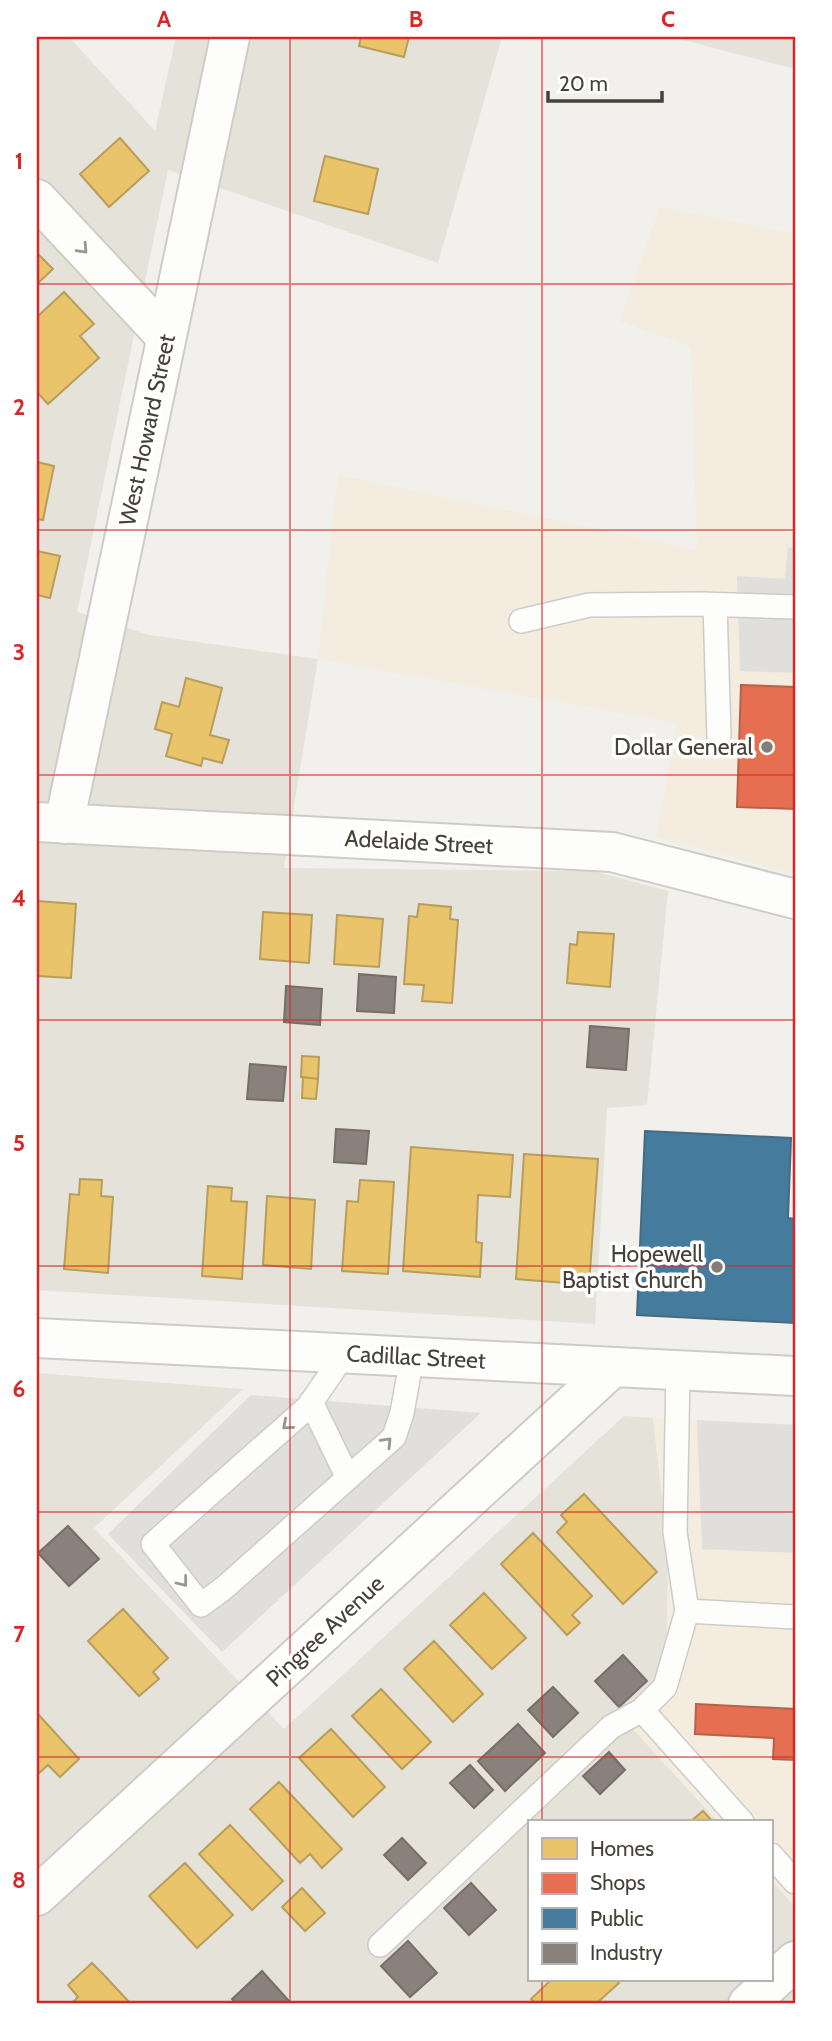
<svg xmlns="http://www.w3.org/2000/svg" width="832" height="2041" font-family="Cabin,sans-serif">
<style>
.residential{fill:#e5e2d9}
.commercial{fill:#f3ecdf}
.parking{fill:#e0dfdb}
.homes{fill:#e9c46a;stroke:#b89d5b;stroke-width:2}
.shops{fill:#e76f51;stroke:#b76149;stroke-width:2}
.public{fill:#457b9d;stroke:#466a7e;stroke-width:2}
.industry{fill:#8a817c;stroke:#766e67;stroke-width:2}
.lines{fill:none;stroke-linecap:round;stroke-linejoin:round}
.lane-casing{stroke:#cdccc7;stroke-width:26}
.street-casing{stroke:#cdccc7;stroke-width:42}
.lane{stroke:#fdfdfc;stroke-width:23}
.street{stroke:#fdfdfc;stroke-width:38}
.oneway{stroke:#999690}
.grid{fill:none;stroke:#d62828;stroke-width:2;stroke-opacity:0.55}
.poi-dot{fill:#827e76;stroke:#fff;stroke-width:2.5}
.labels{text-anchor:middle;stroke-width:7;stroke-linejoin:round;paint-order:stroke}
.street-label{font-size:23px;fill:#474137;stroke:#fff}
.poi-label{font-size:23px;fill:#474137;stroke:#fff;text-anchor:end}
.neatline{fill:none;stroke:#d62828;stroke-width:2.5}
.grid-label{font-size:23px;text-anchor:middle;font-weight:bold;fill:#d62828}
</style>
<rect width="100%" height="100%" fill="#f1f0ec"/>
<!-- residential -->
<path class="residential" d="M37,37H69L155,131L176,37H502L438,263L168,170L77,612L149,635L318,659L284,868L593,871L668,891L647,1105L607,1108L595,1324L37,1290Z
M672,37H795V69Z
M37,1373L243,1389L94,1528L284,1729L624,1416L653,1418L668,1551L667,1648L653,1687L621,1716L718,1822H529V1980H771V1880L795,1907V2004H37Z"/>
<!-- commercial -->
<path class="commercial" d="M660,207L795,234V874L656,837L677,723L318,659L338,475L697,550L691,347L620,321Z
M653,1418L795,1426V1907L771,1880V1822H718L621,1716L653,1687L667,1648L668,1551Z"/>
<!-- parking -->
<path class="parking" d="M788,547L795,548V673L740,671L737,576L785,579Z
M251,1395L481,1413L222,1652L108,1534Z
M697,1420L795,1425V1553L702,1549Z"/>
<!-- homes -->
<path class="homes" d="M361,37H409L404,57L359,46Z
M120,138L149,171L109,207L80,174Z
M325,156L378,169L368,214L314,201Z
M37,253L53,269L37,284Z
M64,292L94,324L80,336L99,358L48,404L37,392V317Z
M37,462L54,466L43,520L37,519Z
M37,551L60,556L50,598L37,595Z
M186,678L222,688L210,735L229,740L222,763L203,758L201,766L166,756L172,734L155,729L162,702L179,707Z
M37,901L76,904L71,978L37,976Z
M419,904L451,907L450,919L458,920L452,1003L422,1001L424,985L404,984L409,916L417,917Z
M263,912L312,915L309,963L260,959Z
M337,915L383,919L379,967L334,964Z
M578,932L614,934L610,987L567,983L570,944L577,945Z
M302,1056L319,1057L318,1079L301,1077Z
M303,1077L318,1079L316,1099L302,1098Z
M411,1147L513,1155L510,1197L478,1195L476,1242L482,1243L480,1277L403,1271Z
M524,1154L598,1159L589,1285L516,1279Z
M80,1179L102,1180L101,1196L113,1197L108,1273L64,1269L70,1194L79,1195Z
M360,1180L394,1182L388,1274L342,1271L347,1201L358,1202Z
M208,1186L232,1188L231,1201L247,1202L242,1279L202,1276Z
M267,1196L315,1200L311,1269L263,1265Z
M584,1494L657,1572L623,1604L557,1532L567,1522L561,1515Z
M533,1533L592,1596L572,1615L580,1623L567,1635L501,1564Z
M484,1593L526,1638L492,1669L450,1625Z
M123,1609L168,1658L153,1672L159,1679L139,1696L88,1641Z
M434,1641L483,1694L453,1722L404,1669Z
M381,1689L431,1742L402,1769L352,1716Z
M37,1713L79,1759L60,1777L48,1765L37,1775Z
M331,1729L385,1787L353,1817L299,1758Z
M279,1782L342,1849L322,1868L310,1854L300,1863L250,1809Z
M703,1811L713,1822H690Z
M230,1825L283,1881L252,1910L199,1854Z
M185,1863L233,1915L197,1948L149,1896Z
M302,1888L325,1913L305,1931L282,1907Z
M92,1963L103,1974L131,2004H71L78,1997L68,1985Z
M551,1980H616L619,1983L598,2002L599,2004H536L531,1999Z"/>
<!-- shops -->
<path class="shops" d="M741,685L795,687V809L737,807Z
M696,1704L795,1709V1760L773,1759L774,1738L695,1734Z"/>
<!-- public -->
<path class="public" d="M645,1131L791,1138L788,1218L795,1219V1323L637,1315Z"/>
<!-- industry -->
<path class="industry" d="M359,974L396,977L394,1013L357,1011Z
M286,986L322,989L320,1025L284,1022Z
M590,1026L629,1029L626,1070L587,1067Z
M250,1064L286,1067L283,1101L247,1099Z
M336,1129L369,1131L366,1164L334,1162Z
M68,1526L99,1559L69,1586L38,1553Z
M623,1655L647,1681L619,1707L595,1681Z
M553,1687L578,1713L553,1737L528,1710Z
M518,1724L545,1753L505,1791L478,1761Z
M609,1752L625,1770L600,1794L583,1776Z
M470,1765L493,1790L474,1808L450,1783Z
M402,1838L426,1863L408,1880L384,1855Z
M471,1883L496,1910L469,1935L444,1908Z
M408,1941L437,1973L410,1997L381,1966Z
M262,1971L289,2001L286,2004H236L232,1999Z"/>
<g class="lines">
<defs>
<path id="lane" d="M715,605L719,737
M521,621L589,605L702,604L795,607
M345,1353L308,1407L153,1544L201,1605L224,1588L394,1437L402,1413L412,1357
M311,1402L348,1478
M687,1611L795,1617
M642,1710L742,1822
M771,1855L795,1882
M380,1945L611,1727L642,1710L665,1687L687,1611L675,1532L678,1371"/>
<path id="street" d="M37,199L166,337
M37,822L612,852L795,899
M64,824L230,37
M37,1338L795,1376
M37,1896L613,1367
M748,2004L795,1961"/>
</defs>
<!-- lane casing -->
<use href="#lane" class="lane-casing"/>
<!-- street casing -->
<use href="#street" class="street-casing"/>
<!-- lane -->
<use href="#lane" class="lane"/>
<!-- street -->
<use href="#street" class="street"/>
</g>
<!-- one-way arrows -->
<defs><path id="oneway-chevron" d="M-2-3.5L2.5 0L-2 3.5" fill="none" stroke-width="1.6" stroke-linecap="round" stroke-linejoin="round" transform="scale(1.75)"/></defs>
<g class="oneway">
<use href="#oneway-chevron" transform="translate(83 249) rotate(47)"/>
<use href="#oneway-chevron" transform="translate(287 1425) rotate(139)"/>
<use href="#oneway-chevron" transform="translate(387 1442) rotate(-46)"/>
<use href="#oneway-chevron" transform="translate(183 1582) rotate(52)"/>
</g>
<!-- grid -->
<path class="grid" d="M290,37V2004M542,37V1822M37,284H795M37,530H795M37,775H795M37,1020H795M37,1266H795M37,1512H795M37,1757H795M542,1980V2004"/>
<!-- markers -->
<g class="poi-dot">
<circle cx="767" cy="747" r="7"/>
<circle cx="717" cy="1267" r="7"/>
</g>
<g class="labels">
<!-- street labels -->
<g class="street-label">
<text transform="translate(147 430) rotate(-78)" y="8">West Howard Street</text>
<text transform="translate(419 842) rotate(3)" y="8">Adelaide Street</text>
<text transform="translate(416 1357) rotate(3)" y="8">Cadillac Street</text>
<text transform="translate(325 1631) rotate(-43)" y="8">Pingree Avenue</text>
</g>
<!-- poi labels -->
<g class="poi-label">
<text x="753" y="755">Dollar General</text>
<text x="703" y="1262">Hopewell<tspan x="703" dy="26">Baptist Church</tspan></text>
</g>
</g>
<!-- border -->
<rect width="832" height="2041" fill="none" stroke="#ffffff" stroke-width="77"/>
<!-- legend -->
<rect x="528" y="1820" width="245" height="161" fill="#ffffff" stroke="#b5b3af" stroke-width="2"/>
<rect x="542" y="1838" width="35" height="21" fill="#e9c46a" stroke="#b5b3af" stroke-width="2"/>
<text x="590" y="1856" font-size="21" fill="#474137">Homes</text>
<rect x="542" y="1873" width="35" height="21" fill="#e76f51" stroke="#b5b3af" stroke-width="2"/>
<text x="590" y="1890" font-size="21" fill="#474137">Shops</text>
<rect x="542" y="1908" width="35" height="21" fill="#457b9d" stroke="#b5b3af" stroke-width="2"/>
<text x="590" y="1926" font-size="21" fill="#474137">Public</text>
<rect x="542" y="1943" width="35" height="21" fill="#8a817c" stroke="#b5b3af" stroke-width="2"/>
<text x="590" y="1960" font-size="21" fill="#474137">Industry</text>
<!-- scale -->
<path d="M548 91v10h114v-10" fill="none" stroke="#474137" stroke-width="3.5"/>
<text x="559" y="91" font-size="21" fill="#474137" stroke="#ffffff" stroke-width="5" paint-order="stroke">20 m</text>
<rect x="38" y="38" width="756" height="1964" class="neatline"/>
<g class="grid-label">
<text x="164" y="27">A</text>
<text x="416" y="27">B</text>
<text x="668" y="27">C</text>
<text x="19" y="169">1</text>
<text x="19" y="415">2</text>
<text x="19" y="660">3</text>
<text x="19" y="906">4</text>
<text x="19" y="1151">5</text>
<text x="19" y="1397">6</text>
<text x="19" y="1642">7</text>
<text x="19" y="1888">8</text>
</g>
</svg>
